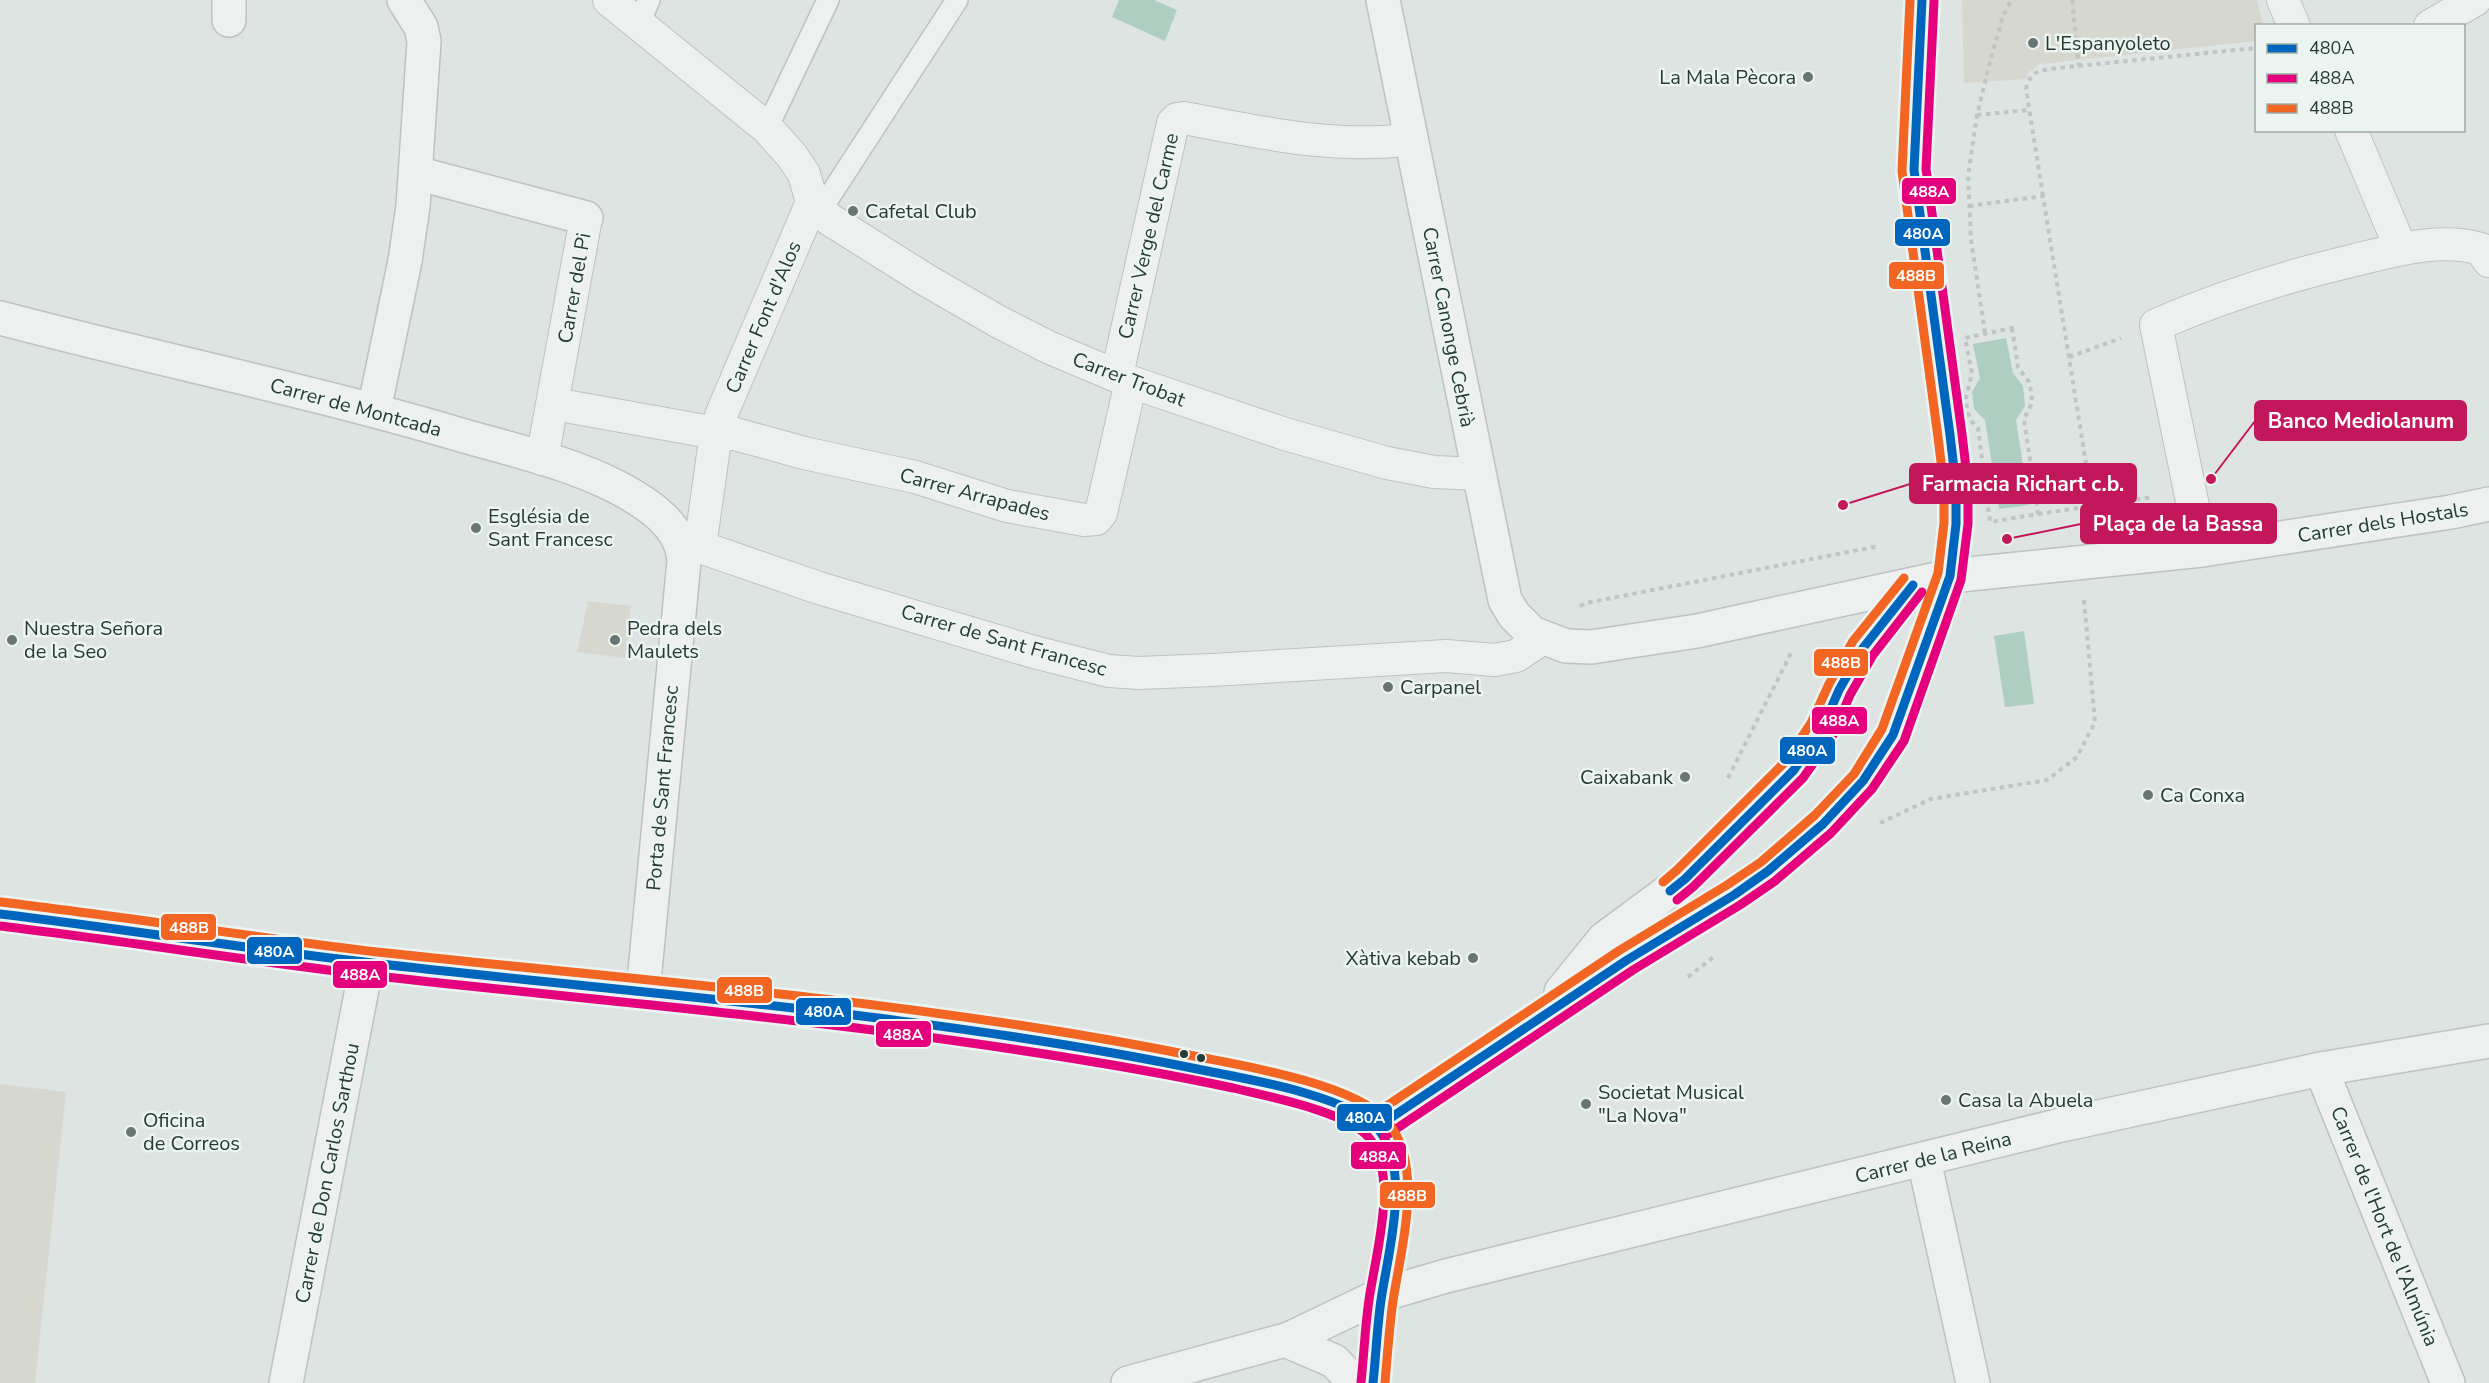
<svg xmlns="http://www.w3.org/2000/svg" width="2489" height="1383" font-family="'Nunito Sans',sans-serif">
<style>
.green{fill:#d6d7ce}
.water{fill:#aecec2}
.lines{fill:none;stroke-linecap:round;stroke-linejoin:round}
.service-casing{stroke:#bcc2c0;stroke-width:24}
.pedestrian-casing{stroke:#bcc2c0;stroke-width:34}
.minor-casing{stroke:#bcc2c0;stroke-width:36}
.tertiary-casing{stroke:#bcc2c0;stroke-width:36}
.path{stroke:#bfc5c4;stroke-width:4;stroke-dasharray:4.5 4.5;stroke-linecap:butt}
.service{stroke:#eef0f0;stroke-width:21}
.pedestrian{stroke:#eef0f0;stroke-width:32}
.minor{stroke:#eef0f0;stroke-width:33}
.tertiary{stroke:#eef0f0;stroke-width:33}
.bus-1-casing{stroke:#ebf4f1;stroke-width:14}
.bus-2-casing{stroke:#ebf4f1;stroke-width:14}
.bus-3-casing{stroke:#ebf4f1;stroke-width:14}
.bus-1{stroke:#0065bd;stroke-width:9}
.bus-2{stroke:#e5007d;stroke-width:9}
.bus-3{stroke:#f26522;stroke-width:9}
.poi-dot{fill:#677672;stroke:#ebf4f1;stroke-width:2}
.bus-dot{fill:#273b36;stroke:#ebf4f1;stroke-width:2}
.labels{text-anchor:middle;stroke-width:5;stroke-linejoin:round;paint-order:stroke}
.poi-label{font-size:20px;fill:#273b36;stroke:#ebf4f1;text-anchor:start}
.street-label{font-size:20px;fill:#273b36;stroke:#ebf4f1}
.leader{fill:none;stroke:#c2185b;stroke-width:2}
.callout-dot{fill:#c2185b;stroke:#ebf4f1;stroke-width:2}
.callout{fill:#c2185b;stroke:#c2185b;stroke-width:2}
.callout-label{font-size:21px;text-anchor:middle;font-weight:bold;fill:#fff}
.line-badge{stroke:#ebf4f1;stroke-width:2}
.badge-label{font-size:16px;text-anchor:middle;font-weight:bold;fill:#fff}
</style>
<rect width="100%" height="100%" fill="#dee4e2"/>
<!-- green -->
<path class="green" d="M1962,0H2257L2263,25L2256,26V41L2040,64L2029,72L2026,79L1964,83Z
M588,601L631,606L625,658L577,652Z
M0,1084L66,1092L35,1383H0Z"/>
<!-- water -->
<path class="water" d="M1119,0H1154L1177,10L1165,41L1112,17Z
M2006,338L2013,373L2023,386L2025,406L2016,420L2029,505L1999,509L1985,420L1974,409L1972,392L1980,378L1973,344Z
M2024,631L2034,704L2005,707L1994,636Z"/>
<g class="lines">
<defs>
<path id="service" d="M639,24L649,0
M767,128L828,0
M820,211L957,0"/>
<path id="pedestrian" d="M609,0L767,128L792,156L804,174L812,202L829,219L926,280L999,322L1048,347L1131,382L1285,434L1387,463L1434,472L1478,474
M2283,0L2294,26
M2430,26L2475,0
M2351,130L2401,249
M812,202L722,413L716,433L735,434L804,453L915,477L1007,506L1084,520L1096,519L1101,513L1131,382
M1117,375L1173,123L1177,119L1184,118C1259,132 1335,150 1411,139
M554,404L716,433L700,547
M542,459L586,218
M683,549L700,547L819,588L1034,652L1109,671L1139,673L1212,670L1446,656L1495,660L1516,656L1543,638
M2202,550L2156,325C2220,297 2287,276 2355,260C2396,250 2440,237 2481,249L2489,261"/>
<path id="minor" d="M1383,0L1505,600L1514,615L1532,633L1566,646L1591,647L1697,631L1950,576L2202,550L2451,512L2489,504
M229,20V0
M416,173L586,218
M0,318C151,358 304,389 454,433C508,449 566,461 617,487C647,503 682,525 684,561L643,992
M374,410L405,261L413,206L424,41L421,27L404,0
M1561,992L1604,939L1685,879L1794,770L1822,729L1839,690L1863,648L1913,585
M2321,1069L2448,1383
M1377,1127L1627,960L1734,895L1768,871L1823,824L1863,781L1893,735L1908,697L1950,576L1956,524V486L1950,435L1914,170L1922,0
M1924,1160L1973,1383
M286,1383L367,963"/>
<path id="tertiary" d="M0,914C124,928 248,949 372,963C551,983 731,1000 910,1023C1015,1037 1120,1052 1223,1074C1258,1082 1357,1102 1378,1129C1411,1171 1388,1244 1382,1292C1377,1322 1376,1353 1373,1383
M1285,1340L1334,1361L1355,1383
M1128,1383L1289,1339L1381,1295L1446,1276L2057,1126L2321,1069L2489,1041"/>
</defs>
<!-- service casing -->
<use href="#service" class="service-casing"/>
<!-- pedestrian casing -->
<use href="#pedestrian" class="pedestrian-casing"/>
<!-- minor casing -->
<use href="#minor" class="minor-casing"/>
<!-- tertiary casing -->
<use href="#tertiary" class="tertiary-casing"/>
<!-- path -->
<path class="path" d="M2072,0L2079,66
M1977,115L2029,110
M2043,196L2026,89C2031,70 2039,71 2057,68L2256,48
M1969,206L2043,196L2093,507
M2012,328L2018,367L2029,382L2032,395L2031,405L2024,419L2038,514L1990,522L1978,428L1972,422L1967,411L1966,398L1972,373L1965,338Z
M1985,333L1971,239L1968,176L1977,115L1990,62L2003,16L2010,3L2015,0
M2069,357L2121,338
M2038,514L2153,497
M1580,606L1586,603L1879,546
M1728,778L1792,651
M1880,823L1931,799L2047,780L2077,757L2095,722L2084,600
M1688,977L1716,955"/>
<!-- service -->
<use href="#service" class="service"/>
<!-- pedestrian -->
<use href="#pedestrian" class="pedestrian"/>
<!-- minor -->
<use href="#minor" class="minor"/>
<!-- tertiary -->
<use href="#tertiary" class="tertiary"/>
<defs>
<path id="bus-1" d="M1670,891L1685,879L1794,770L1822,729L1839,690L1863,648L1913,585
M0,914C124,929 248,949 372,963C650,995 932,1014 1207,1071C1248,1079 1352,1097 1378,1129C1412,1171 1388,1252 1381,1300C1377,1328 1376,1355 1373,1383
M1377,1127L1627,960L1734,895L1768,871L1823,824L1863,781L1893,735L1950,576L1956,524V486L1950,435L1914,170L1922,0"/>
<path id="bus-2" d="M1677,900L1693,887L1803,778L1833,735L1850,695L1873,655L1922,592
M0,926C123,941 245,960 367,975C564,997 761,1014 957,1041C1049,1054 1141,1068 1233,1088C1266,1096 1350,1112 1370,1139C1399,1178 1375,1256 1369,1300C1365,1327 1364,1355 1361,1382
M1384,1137L1633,970L1740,905L1775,881L1831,833L1872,789L1904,741L1961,580L1968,524V485L1962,434L1926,169L1934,1"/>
<path id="bus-3" d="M1663,882L1677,870L1785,762L1811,723L1829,684L1853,641L1904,578
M1,902C127,917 252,937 377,952C653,982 932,1002 1204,1058C1251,1067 1354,1085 1386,1120C1427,1165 1399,1254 1392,1308C1389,1333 1387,1358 1385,1383
M1370,1117L1620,950L1727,885L1761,862L1815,815L1854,774L1882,729L1938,573L1944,523V487L1938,437L1902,171L1910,0"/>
</defs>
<!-- bus-1 casing -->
<use href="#bus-1" class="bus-1-casing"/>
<!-- bus-2 casing -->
<use href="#bus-2" class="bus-2-casing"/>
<!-- bus-3 casing -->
<use href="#bus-3" class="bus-3-casing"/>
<!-- bus-1 -->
<use href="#bus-1" class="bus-1"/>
<!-- bus-2 -->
<use href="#bus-2" class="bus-2"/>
<!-- bus-3 -->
<use href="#bus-3" class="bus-3"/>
</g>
<!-- markers -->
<g class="poi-dot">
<circle cx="2033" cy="43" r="6"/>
<circle cx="1808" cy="77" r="6"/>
<circle cx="853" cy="211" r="6"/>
<circle cx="476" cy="528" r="6"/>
<circle cx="12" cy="640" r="6"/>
<circle cx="615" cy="640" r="6"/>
<circle cx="1388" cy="687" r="6"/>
<circle cx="1685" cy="777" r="6"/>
<circle cx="2148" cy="795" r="6"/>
<circle cx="1473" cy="958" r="6"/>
<circle cx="1946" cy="1100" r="6"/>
<circle cx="1586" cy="1104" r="6"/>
<circle cx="131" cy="1132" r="6"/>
</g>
<g class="bus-dot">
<circle cx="1184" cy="1054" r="5"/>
<circle cx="1201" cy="1058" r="5"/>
</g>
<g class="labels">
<!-- poi labels -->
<g class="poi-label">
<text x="2045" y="50">L'Espanyoleto</text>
<text x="1796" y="84" text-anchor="end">La Mala Pècora</text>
<text x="865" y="218">Cafetal Club</text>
<text x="488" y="523">Església de<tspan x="488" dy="23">Sant Francesc</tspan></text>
<text x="24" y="635">Nuestra Señora<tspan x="24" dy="23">de la Seo</tspan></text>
<text x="627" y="635">Pedra dels<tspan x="627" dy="23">Maulets</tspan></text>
<text x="1400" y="694">Carpanel</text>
<text x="1673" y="784" text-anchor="end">Caixabank</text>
<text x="2160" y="802">Ca Conxa</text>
<text x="1461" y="965" text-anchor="end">Xàtiva kebab</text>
<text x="1598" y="1099">Societat Musical<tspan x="1598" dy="23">"La Nova"</tspan></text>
<text x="1958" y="1107">Casa la Abuela</text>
<text x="143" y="1127">Oficina<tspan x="143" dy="23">de Correos</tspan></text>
</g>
<!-- street labels -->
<g class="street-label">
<text transform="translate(1148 236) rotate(-77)" y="7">Carrer Verge del Carme</text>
<text transform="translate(574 288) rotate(-80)" y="7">Carrer del Pi</text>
<text transform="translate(763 317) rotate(-67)" y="7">Carrer Font d'Alos</text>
<text transform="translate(1449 327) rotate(79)" y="7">Carrer Canonge Cebrià</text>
<text transform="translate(1129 379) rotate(21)" y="7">Carrer Trobat</text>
<text transform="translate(356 407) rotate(15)" y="7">Carrer de Montcada</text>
<text transform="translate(975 494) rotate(15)" y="7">Carrer Arrapades</text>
<text transform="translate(2383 522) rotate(-9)" y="7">Carrer dels Hostals</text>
<text transform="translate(1004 640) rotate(16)" y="7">Carrer de Sant Francesc</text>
<text transform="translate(662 788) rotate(-85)" y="7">Porta de Sant Francesc</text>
<text transform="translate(1933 1157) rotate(-14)" y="7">Carrer de la Reina</text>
<text transform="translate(327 1173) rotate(-79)" y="7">Carrer de Don Carlos Sarthou</text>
<text transform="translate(2385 1226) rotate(68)" y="7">Carrer de l'Hort de l'Almúnia</text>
</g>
</g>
<!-- callouts -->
<path class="leader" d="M2211 479L2255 421M1843 505L1910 484M2007 539L2081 524"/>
<g class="callout-dot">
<circle cx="2211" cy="479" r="6"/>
<circle cx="1843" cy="505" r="6"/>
<circle cx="2007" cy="539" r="6"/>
</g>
<g class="callout">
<rect x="2255" y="401" width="211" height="39" rx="6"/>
<rect x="1910" y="464" width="226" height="39" rx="6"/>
<rect x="2081" y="504" width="195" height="39" rx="6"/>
</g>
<g class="callout-label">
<text x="2361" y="428">Banco Mediolanum</text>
<text x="2023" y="491">Farmacia Richart c.b.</text>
<text x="2178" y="531">Plaça de la Bassa</text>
</g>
<g class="line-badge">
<rect x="1901" y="177" width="56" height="28" rx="6" fill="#e5007d"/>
<rect x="1894" y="218" width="57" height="29" rx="6" fill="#0065bd"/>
<rect x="1888" y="261" width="57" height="29" rx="6" fill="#f26522"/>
<rect x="1813" y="648" width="56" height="29" rx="6" fill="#f26522"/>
<rect x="1811" y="706" width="57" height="29" rx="6" fill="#e5007d"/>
<rect x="1779" y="736" width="57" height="29" rx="6" fill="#0065bd"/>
<rect x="160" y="913" width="57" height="28" rx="6" fill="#f26522"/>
<rect x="246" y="936" width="57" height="29" rx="6" fill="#0065bd"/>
<rect x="332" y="960" width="56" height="29" rx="6" fill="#e5007d"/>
<rect x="716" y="976" width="57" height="28" rx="6" fill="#f26522"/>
<rect x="795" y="997" width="57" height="29" rx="6" fill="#0065bd"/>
<rect x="875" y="1020" width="57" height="28" rx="6" fill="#e5007d"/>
<rect x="1336" y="1103" width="57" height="29" rx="6" fill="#0065bd"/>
<rect x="1350" y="1141" width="57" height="29" rx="6" fill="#e5007d"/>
<rect x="1379" y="1181" width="57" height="28" rx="6" fill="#f26522"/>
</g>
<g class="badge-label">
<text x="1929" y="197">488A</text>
<text x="1923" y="239">480A</text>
<text x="1916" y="281">488B</text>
<text x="1841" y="668">488B</text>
<text x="1839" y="726">488A</text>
<text x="1807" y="756">480A</text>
<text x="189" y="933">488B</text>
<text x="274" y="957">480A</text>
<text x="360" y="980">488A</text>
<text x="744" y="996">488B</text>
<text x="824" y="1017">480A</text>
<text x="903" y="1040">488A</text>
<text x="1365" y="1123">480A</text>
<text x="1379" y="1162">488A</text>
<text x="1407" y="1201">488B</text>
</g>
<!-- legend -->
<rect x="2255" y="24" width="210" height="108" fill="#ebf4f1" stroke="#9daaa6" stroke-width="1.5"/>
<rect x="2267" y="44" width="30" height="9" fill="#0065bd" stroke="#9daaa6" stroke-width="1.5"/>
<text x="2309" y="54" font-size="18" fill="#273b36">480A</text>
<rect x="2267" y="74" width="30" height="9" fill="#e5007d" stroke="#9daaa6" stroke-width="1.5"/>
<text x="2309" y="84" font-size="18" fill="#273b36">488A</text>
<rect x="2267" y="104" width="30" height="9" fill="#f26522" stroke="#9daaa6" stroke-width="1.5"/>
<text x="2309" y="114" font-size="18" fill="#273b36">488B</text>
</svg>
